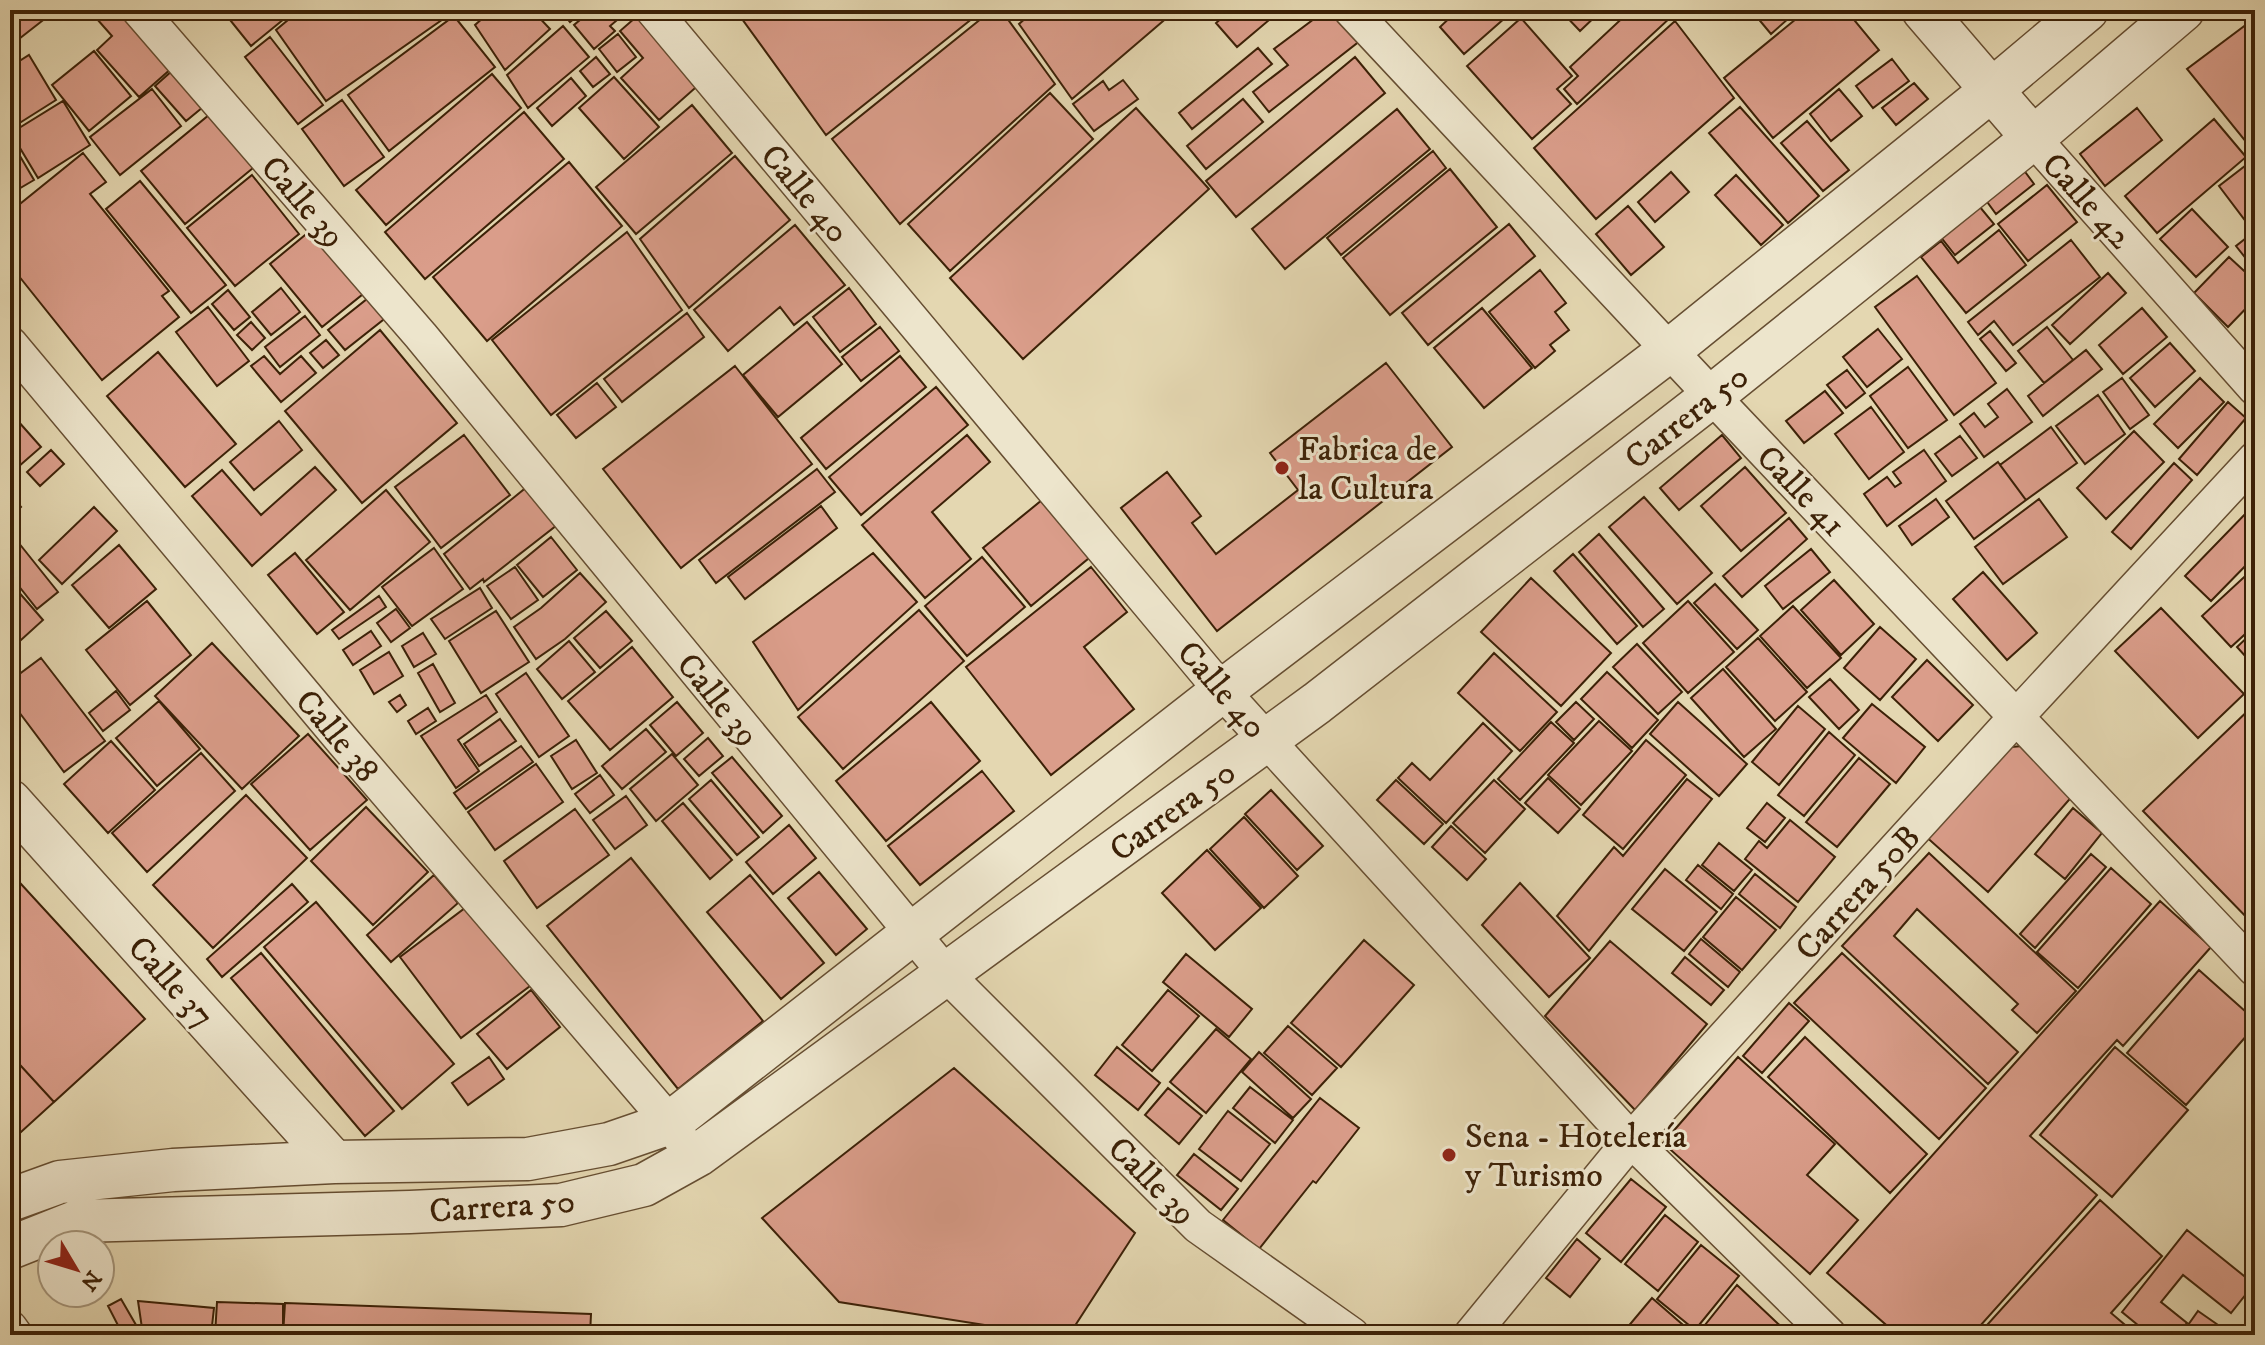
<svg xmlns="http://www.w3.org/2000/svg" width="2265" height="1345" font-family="'IM FELL DW Pica',serif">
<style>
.building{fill:#da9d8a;stroke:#3c2107;stroke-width:2}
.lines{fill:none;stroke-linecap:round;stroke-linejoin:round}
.minor-casing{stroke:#664e32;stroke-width:37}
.tertiary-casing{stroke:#664e32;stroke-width:45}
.minor{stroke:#ede5cc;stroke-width:34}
.tertiary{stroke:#ede5cc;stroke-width:42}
.poi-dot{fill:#8f2418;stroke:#ede5cc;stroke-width:3}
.labels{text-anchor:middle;stroke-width:6;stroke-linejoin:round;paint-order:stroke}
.street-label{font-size:34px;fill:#3c2107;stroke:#ede5cc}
.poi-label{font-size:34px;fill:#3c2107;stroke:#ede5cc;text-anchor:start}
</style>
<rect width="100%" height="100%" fill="#e4d7b1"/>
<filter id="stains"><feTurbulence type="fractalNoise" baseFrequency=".0025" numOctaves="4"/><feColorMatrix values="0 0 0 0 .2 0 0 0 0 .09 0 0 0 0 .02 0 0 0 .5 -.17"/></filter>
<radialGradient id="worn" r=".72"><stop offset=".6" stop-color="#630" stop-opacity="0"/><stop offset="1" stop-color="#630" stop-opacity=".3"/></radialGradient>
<!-- building -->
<path class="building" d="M10,10H56L10,46Z
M89,10H137L181,60L139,97L97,50L112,36Z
M222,10H295L251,46Z
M300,10H456L326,101L276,30Z
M492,10H532L550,29L505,70L475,25Z
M560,10H584L570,22Z
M592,10H629L610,26L615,31L594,49L574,25Z
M739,10H983L826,135L737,12Z
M992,10H1001L1055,84L900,224L832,139Z
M1035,10H1176L1072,99L1019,24Z
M1231,10H1281L1237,47L1216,23Z
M1326,10H1337L1361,40L1269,112L1253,92L1288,65L1274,49Z
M1458,10H1514L1464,54L1440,27Z
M1560,10H1602L1580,31Z
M1631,10H1665L1671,17L1577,104L1564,89L1578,76L1570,67Z
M1751,10H1798L1771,34Z
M1807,10H1846L1879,50L1773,138L1724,78Z
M643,11L703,81L659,120L621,78L643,58L620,31Z
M454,16L495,67L389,151L348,95Z
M1521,18L1572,76L1557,89L1571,104L1532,139L1467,66Z
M2255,18V153L2187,69Z
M1675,21L1734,98L1596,219L1534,148Z
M563,26L589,57L528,108L507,75Z
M618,34L636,57L617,72L599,49Z
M270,37L323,105L298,124L245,57Z
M1258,48L1272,64L1192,129L1179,113Z
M94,51L131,96L89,131L52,85Z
M29,55L56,100L10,129V67Z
M596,57L610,74L593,87L580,71Z
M1355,57L1385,93L1236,217L1206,181Z
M1892,59L1909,81L1873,108L1856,86Z
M182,62L214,98L186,121L155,86Z
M492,74L521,108L386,225L356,190Z
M614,77L659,127L624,159L579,108Z
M571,78L586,96L552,126L537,108Z
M1123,80L1138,99L1094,131L1073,104L1103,81L1109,90Z
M1914,83L1928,99L1896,125L1882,108Z
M152,89L181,126L120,175L90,137Z
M1839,89L1862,116L1831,141L1810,114Z
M1050,93L1093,139L950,271L908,224Z
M1243,99L1263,122L1206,169L1187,146Z
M342,100L384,157L344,186L302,129Z
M63,101L90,145L38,178L11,133Z
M692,105L732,153L636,234L596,187Z
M1740,107L1819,196L1788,223L1709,133Z
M1136,108L1209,189L1023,359L950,278Z
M2137,108L2162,140L2105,186L2080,154Z
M1397,109L1430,149L1285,269L1252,229Z
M215,110L259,163L185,224L141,171Z
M524,112L564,159L425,279L385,232Z
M2214,119L2246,157L2157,233L2125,196Z
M1807,121L1849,170L1823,191L1781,143Z
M10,139L34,180L10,194Z
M1433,151L1446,168L1341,255L1327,238Z
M83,153L106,182L90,194L169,291L162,296L179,317L102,380L10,265V212Z
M735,156L790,220L689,308L640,239Z
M2254,159L2255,211L2244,219L2219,186Z
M569,162L622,226L487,341L433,277Z
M1450,169L1497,227L1390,315L1343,258Z
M2023,169L2034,184L1996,214L1985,199Z
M1671,172L1689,192L1655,222L1638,202Z
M252,175L299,234L235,286L187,228Z
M1736,175L1783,225L1761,245L1715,195Z
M140,181L226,285L191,313L106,209Z
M2047,185L2077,222L2028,261L1998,224Z
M1975,201L1994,224L1955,255L1936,231Z
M1628,206L1664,247L1631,275L1596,234Z
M2192,209L2228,247L2196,277L2160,239Z
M1509,224L1535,256L1428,345L1402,313Z
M795,225L845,285L794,325L780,307L728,351L694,310Z
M316,226L368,290L322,327L270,264Z
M1999,230L2026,265L1966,313L1921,257L1941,241L1958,263Z
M2255,231V270L2236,246Z
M627,232L682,310L551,415L492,340Z
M2071,240L2100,277L2013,345L1994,321L1978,335L1968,322Z
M2229,257L2255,281V299L2228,327L2194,293Z
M1540,270L1566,303L1555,312L1569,330L1550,345L1555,351L1535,368L1489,312Z
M2108,273L2126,293L2070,344L2052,325Z
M1917,276L1996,383L1954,415L1875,307Z
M281,288L300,312L271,335L252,312Z
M849,288L876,324L840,352L813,317Z
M228,290L250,317L234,330L212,304Z
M372,295L388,316L345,350L328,330Z
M208,307L249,361L217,386L176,332Z
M1482,308L1532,368L1484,408L1434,348Z
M2142,308L2167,337L2123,374L2099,345Z
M687,313L704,337L622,402L604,379Z
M305,316L320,335L280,367L265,347Z
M251,322L265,338L252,350L237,335Z
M807,322L842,364L778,417L743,375Z
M880,327L899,351L861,381L842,357Z
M2047,327L2073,360L2044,383L2018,351Z
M1878,329L1902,359L1867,387L1843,357Z
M380,330L457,423L362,503L285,411Z
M1990,331L2016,363L2006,371L1980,339Z
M326,340L339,355L323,368L310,353Z
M2170,343L2195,371L2155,407L2130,378Z
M2086,350L2102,369L2043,416L2028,396Z
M158,352L236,444L185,487L107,396Z
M264,356L280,374L301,356L316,373L281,402L251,366Z
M900,356L926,387L826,469L801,438Z
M1386,363L1452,447L1217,631L1121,508L1167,472L1201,516L1192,523L1216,554L1298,490L1270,453Z
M735,366L812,464L681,568L603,469Z
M1908,367L1947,420L1908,448L1870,396Z
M1847,370L1865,393L1846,408L1827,385Z
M2122,378L2149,415L2130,429L2103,392Z
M2200,378L2224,402L2178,448L2154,424Z
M597,383L616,407L576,438L557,415Z
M936,387L968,425L861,515L829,477Z
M2007,389L2032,422L1984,457L1960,424L1974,413L1985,427L1998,417L1988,404Z
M1825,391L1843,413L1804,443L1786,421Z
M2098,395L2125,434L2085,464L2056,426Z
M2228,402L2246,418L2197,475L2179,459Z
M1871,407L1904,452L1869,479L1835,434Z
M10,412L41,447L10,474Z
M279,421L302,450L254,490L230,462Z
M2051,427L2077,463L2026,500L2000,465Z
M2134,431L2164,462L2106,519L2077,488Z
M464,435L510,495L441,548L395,487Z
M967,435L990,462L932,512L971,559L925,598L862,525Z
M1722,435L1741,458L1679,510L1660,488Z
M1960,436L1977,458L1952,476L1935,454Z
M51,450L64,464L40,486L27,472Z
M1924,450L1946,481L1887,526L1864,494L1887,477L1895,487L1901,483L1893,472Z
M1998,462L2026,500L1974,539L1946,501Z
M2174,463L2192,480L2131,549L2112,532Z
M315,467L336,490L252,566L192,496L222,470L261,515Z
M1745,467L1786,513L1741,551L1701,506Z
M817,469L835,492L716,583L699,560Z
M528,486L557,525L484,582L483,579L470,589L444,554Z
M386,490L430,542L350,610L306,560Z
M10,494L21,507L10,517Z
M1644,497L1712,573L1677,604L1609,527Z
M1936,499L1949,517L1912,545L1899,526Z
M2039,499L2067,537L2003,584L1975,547Z
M1042,500L1089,558L1031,606L983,548Z
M821,506L837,528L745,599L728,577Z
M94,507L117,531L62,584L39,560Z
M2250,509L2255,514V556L2211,601L2185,576Z
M1789,518L1807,539L1742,597L1723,576Z
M10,532L58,592L37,609L10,575Z
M1599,534L1664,609L1643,627L1579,552Z
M551,537L577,570L543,597L517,565Z
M119,545L156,589L109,628L72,585Z
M434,548L463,589L412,626L382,587Z
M1811,549L1830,572L1783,609L1765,586Z
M295,553L344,612L317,634L268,575Z
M873,553L917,602L798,710L753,642Z
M1573,554L1637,626L1617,644L1554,571Z
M982,557L1025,607L967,656L925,606Z
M515,567L538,600L511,619L487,586Z
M1091,567L1127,612L1084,647L1134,709L1051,775L966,667Z
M2255,567V625L2231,647L2202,616Z
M1983,572L2037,633L2007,660L1953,599Z
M580,573L606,602L565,639L536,659L514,627L541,608Z
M1531,578L1611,653L1561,706L1481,632Z
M1834,580L1874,624L1841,655L1801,610Z
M10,582L43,620L10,650Z
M1715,584L1758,630L1737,649L1694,603Z
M480,588L492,608L445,639L431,619Z
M379,596L386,607L339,639L332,630Z
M147,601L191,655L130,705L86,650Z
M1688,601L1734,652L1688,693L1643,643Z
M1793,606L1841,658L1807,688L1760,636Z
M2161,608L2244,694L2198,738L2115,651Z
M396,609L410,628L391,642L377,623Z
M919,610L964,661L843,769L798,717Z
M496,611L529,662L481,693L449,641Z
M606,611L632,641L600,668L574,638Z
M1880,627L1916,659L1880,700L1844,668Z
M2255,630V667L2237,647Z
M371,631L381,646L353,665L343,650Z
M423,633L436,654L414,667L402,646Z
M1758,638L1807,692L1775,721L1726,667Z
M569,641L595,672L562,699L537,669Z
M212,643L299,736L242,789L155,696Z
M1637,644L1682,692L1658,714L1613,667Z
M632,647L673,697L610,750L568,701Z
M389,652L403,676L374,694L360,670Z
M1494,653L1557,712L1520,751L1458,693Z
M41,658L105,741L64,772L10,700V681Z
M1927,660L1973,705L1938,741L1892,697Z
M433,664L455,703L440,712L418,673Z
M1723,669L1776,729L1744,757L1691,698Z
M1607,672L1658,720L1632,748L1581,699Z
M526,673L569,736L539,757L496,694Z
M1830,679L1859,710L1839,729L1809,697Z
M116,691L130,710L103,731L89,713Z
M400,695L406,705L397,712L389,702Z
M486,695L497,712L458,740L479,771L456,788L421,736Z
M159,701L200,749L157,786L116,738Z
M677,702L703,733L676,756L650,725Z
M931,702L980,761L886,841L836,781Z
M1576,702L1594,719L1574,740L1556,722Z
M1678,702L1747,764L1719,796L1650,734Z
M1872,704L1925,747L1896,783L1843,738Z
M2254,705L2255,707V926L2143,811Z
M1798,706L1825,729L1779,785L1752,762Z
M428,708L436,721L416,734L408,721Z
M500,719L516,741L479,766L464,744Z
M1599,721L1632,751L1581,805L1548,775Z
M1551,722L1574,743L1520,800L1498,779Z
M1483,723L1512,751L1446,823L1398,778L1412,763L1430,780Z
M646,729L666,752L622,789L602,766Z
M1829,732L1855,755L1804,816L1778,795Z
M308,734L367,800L310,850L251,784Z
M708,738L723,756L699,776L684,759Z
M576,740L597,773L572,789L551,756Z
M1646,740L1686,775L1623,849L1583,815Z
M111,741L155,790L108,833L64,784Z
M521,746L533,762L466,809L454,793Z
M2023,746L2075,793L1988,892L1923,834L1998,748Z
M201,753L235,791L147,872L112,833Z
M672,754L698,785L656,821L630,789Z
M732,757L782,816L763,833L712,773Z
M1859,758L1890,784L1837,847L1806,822Z
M536,764L563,802L495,850L468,812Z
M982,771L1014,811L920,885L888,846Z
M600,775L614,795L590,813L575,794Z
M1548,778L1580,809L1558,833L1525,803Z
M1687,779L1712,799L1589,951L1557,916L1614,847L1623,856Z
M711,780L759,837L737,855L689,799Z
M1396,780L1443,824L1424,844L1377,800Z
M1494,780L1525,809L1485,853L1453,823Z
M1271,790L1323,846L1297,870L1245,814Z
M246,795L307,858L213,948L153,885Z
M626,796L647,825L615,849L593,820Z
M683,803L732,860L710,879L662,821Z
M1767,803L1785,818L1765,842L1747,828Z
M366,807L428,872L373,925L311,861Z
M2073,808L2102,833L2065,879L2035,854Z
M575,809L609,855L537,908L504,861Z
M1244,817L1298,876L1264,908L1210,849Z
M1790,820L1835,857L1798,902L1745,859L1759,841L1767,848Z
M789,825L816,858L773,894L746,862Z
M1451,826L1486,859L1467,880L1432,847Z
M1719,843L1752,870L1734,891L1702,865Z
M1207,850L1261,908L1215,950L1162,893Z
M1929,853L2076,991L2037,1033L2012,1010L2018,1004L1917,909L1894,936L2018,1052L1988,1084L1842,946Z
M2091,854L2106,867L2035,948L2020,934Z
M631,858L763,1021L678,1089L547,926Z
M1698,865L1733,894L1721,909L1686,880Z
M2111,868L2151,904L2078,988L2037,952Z
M1665,869L1717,912L1684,951L1632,909Z
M10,872L145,1019L54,1102L10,1054Z
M819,872L867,929L836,955L788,898Z
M1755,874L1796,907L1780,928L1739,894Z
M434,875L458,903L391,962L367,935Z
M750,875L824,963L781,999L707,912Z
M1520,883L1590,958L1549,997L1482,925Z
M292,884L308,902L222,977L207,959Z
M1736,897L1776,930L1742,970L1703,937Z
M2160,901L2211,947L2123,1046L2117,1040L2030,1136L2097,1195L1972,1335H1890L1893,1331L1827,1273Z
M316,902L454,1064L402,1109L264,947Z
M473,902L534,983L461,1038L400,957Z
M1701,939L1740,972L1728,987L1689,954Z
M1364,940L1414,985L1341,1067L1291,1023Z
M1610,941L1707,1024L1635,1110L1545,1016Z
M261,953L394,1111L365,1136L231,978Z
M1842,953L1986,1088L1939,1139L1794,1003Z
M1186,954L1252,1009L1229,1037L1163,982Z
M1685,957L1724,990L1711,1005L1672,973Z
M2199,970L2255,1020V1026L2186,1105L2127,1053Z
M531,990L560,1027L507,1069L477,1034Z
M1168,990L1199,1016L1152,1071L1122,1045Z
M1789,1003L1809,1021L1762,1073L1743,1056Z
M1288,1026L1337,1068L1312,1095L1264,1053Z
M1216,1029L1251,1059L1206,1113L1170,1082Z
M1805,1037L1927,1154L1890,1193L1768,1077Z
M1117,1047L1160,1083L1138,1110L1095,1075Z
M2115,1047L2188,1110L2112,1197L2040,1135Z
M1259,1052L1311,1099L1293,1118L1242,1072Z
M10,1054L54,1102L10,1142Z
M489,1057L504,1079L468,1105L452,1083Z
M1738,1057L1835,1144L1807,1175L1858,1220L1810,1274L1663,1143Z
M954,1068L1135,1233L1069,1335H1048L839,1302L762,1218Z
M1250,1087L1293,1120L1275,1143L1233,1108Z
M1168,1088L1202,1116L1179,1144L1145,1115Z
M1320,1098L1359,1128L1316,1183L1313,1181L1259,1249L1223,1220Z
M1228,1111L1270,1144L1241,1181L1199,1149Z
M1194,1154L1238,1189L1221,1210L1177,1175Z
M1631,1179L1666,1207L1621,1262L1586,1233Z
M2100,1200L2162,1256L2111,1313L2131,1330L2127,1335H1978Z
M1665,1215L1698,1242L1658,1291L1625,1264Z
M2187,1230L2254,1284L2231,1313L2183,1275L2161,1302L2187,1323L2177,1335H2150L2122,1312Z
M1577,1239L1600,1259L1570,1297L1546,1278Z
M1701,1245L1739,1276L1695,1330L1657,1299Z
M1737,1285L1790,1335H1697Z
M1652,1298L1690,1331L1687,1335H1621Z
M121,1299L136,1325L122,1333L108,1306Z
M138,1301L214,1308L211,1335H143Z
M217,1302L283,1304V1335H215Z
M285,1303L591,1314L590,1335H283Z
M2198,1311L2231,1334V1335H2181Z"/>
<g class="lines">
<defs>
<path id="minor" d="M139,10L421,336L946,974L1198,1226L1352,1335
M653,10L1222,691L1631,1140L1829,1335
M1351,10L1712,396L2255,969
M2033,138L2255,388
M10,344L343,741L670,1123L683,1142
M10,1328L15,1335
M1471,1335L1631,1140L2017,716L2255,459"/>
<path id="tertiary" d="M1923,10L2033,138
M10,801L334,1162
M10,1200L60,1182L173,1170L334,1162L528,1159L609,1144L670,1123L1222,691L1670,350L1993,89L2087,10
M10,1248L78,1221L410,1212L561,1205L644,1185L698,1155L1317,703L1712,396L2033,138L2183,10"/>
</defs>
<!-- minor casing -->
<use href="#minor" class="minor-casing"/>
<!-- tertiary casing -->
<use href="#tertiary" class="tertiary-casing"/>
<!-- minor -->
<use href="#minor" class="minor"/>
<!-- tertiary -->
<use href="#tertiary" class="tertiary"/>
</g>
<!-- markers -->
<g class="poi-dot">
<circle cx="1282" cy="468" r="8"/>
<circle cx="1449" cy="1155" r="8"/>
</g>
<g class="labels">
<!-- street labels -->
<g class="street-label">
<text transform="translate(806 193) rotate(50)" y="12">Calle 40</text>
<text transform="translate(2088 200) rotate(48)" y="12">Calle 42</text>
<text transform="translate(304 201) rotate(49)" y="12">Calle 39</text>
<text transform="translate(1686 416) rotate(-38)" y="12">Carrera 50</text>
<text transform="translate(1802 490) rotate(46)" y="12">Calle 41</text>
<text transform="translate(1223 689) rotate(49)" y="12">Calle 40</text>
<text transform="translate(719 699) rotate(51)" y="12">Calle 39</text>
<text transform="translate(338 735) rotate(50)" y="12">Calle 38</text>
<text transform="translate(1172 810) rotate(-36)" y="12">Carrera 50</text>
<text transform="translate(1857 892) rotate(-48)" y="12">Carrera 50B</text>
<text transform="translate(172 981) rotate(48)" y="12">Calle 37</text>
<text transform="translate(1153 1180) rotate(45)" y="12">Calle 39</text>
<text transform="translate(502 1205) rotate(-4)" y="12">Carrera 50</text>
</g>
<!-- poi labels -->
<g class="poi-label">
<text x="1298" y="460">Fabrica de<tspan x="1298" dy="39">la Cultura</tspan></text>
<text x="1465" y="1147">Sena - Hotelería<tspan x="1465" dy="39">y Turismo</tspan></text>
</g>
</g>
<!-- margin -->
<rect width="2265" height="1345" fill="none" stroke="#e4d7b1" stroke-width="40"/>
<rect x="12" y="12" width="2241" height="1321" fill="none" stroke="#3c2107" stroke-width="4"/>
<rect x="20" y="20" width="2225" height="1305" fill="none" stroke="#3c2107" stroke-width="2"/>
<!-- north arrow -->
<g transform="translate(76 1269) rotate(128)"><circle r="38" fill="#ede5cc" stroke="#a6977d" stroke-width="2"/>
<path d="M0-6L14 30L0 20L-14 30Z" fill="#8f2418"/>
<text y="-12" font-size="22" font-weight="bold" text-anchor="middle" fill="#3c2107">N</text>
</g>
<rect width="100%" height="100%" filter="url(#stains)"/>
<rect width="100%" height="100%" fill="url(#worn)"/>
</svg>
